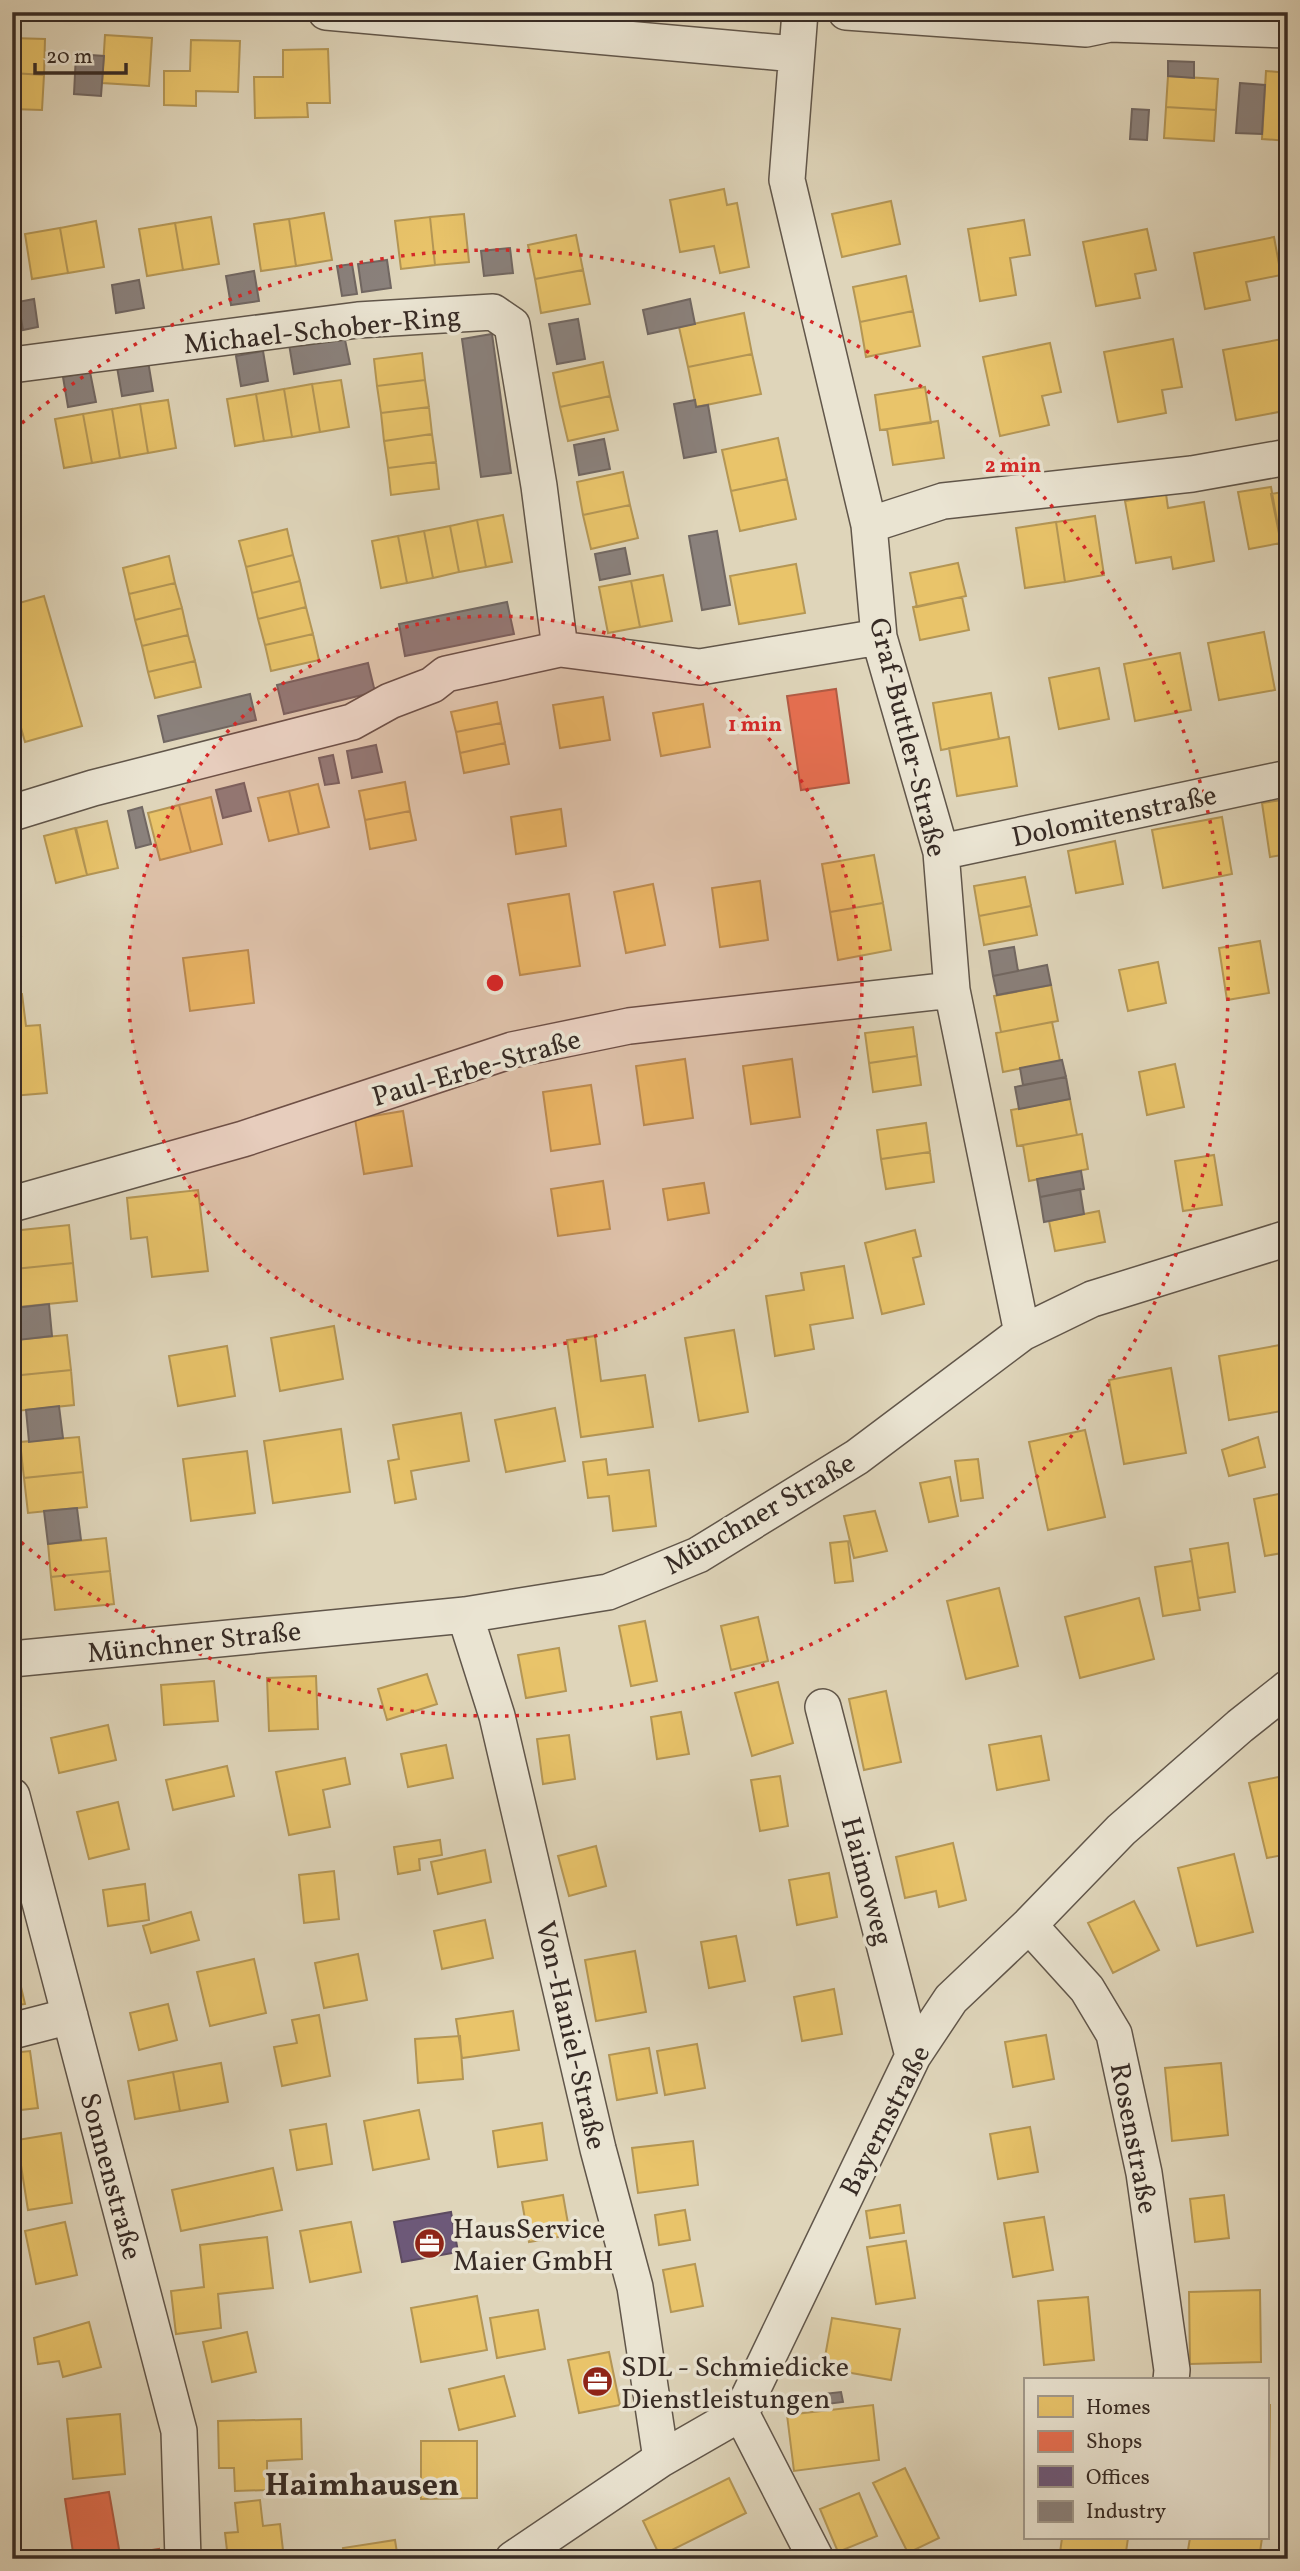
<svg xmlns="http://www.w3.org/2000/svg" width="1300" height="2571" font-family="Vollkorn,serif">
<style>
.homes{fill:#e9c46a;stroke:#b49655;stroke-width:2}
.shops{fill:#e76f51;stroke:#b25b44;stroke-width:2}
.offices{fill:#6d597a;stroke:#5d4b60;stroke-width:2}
.industry{fill:#8a817c;stroke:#716762;stroke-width:2}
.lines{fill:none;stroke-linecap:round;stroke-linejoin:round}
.minor-casing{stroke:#61564a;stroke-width:38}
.minor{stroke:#eae4d2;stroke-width:35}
.ring{fill:none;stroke:#d62828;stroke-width:3.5;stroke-dasharray:3.5 7}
.labels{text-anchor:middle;stroke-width:7;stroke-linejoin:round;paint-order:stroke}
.street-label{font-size:28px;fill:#372b25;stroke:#eae4d2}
.poi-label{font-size:28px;fill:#372b25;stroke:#eae4d2;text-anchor:start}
.quarter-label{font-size:32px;font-weight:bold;fill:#372b25;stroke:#eae4d2}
.centre{fill:#d62828;stroke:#eae4d2;stroke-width:3.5}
.ring-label{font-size:21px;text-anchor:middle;font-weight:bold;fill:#d62828;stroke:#eae4d2;stroke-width:7;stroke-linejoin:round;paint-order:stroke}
</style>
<rect width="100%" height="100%" fill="#dfd5ba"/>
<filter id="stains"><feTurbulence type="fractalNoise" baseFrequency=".00286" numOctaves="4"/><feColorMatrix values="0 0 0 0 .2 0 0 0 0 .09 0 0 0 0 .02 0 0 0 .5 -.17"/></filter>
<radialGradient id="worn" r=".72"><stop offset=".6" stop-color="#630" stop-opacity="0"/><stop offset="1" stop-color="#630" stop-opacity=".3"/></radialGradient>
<!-- homes -->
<path class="homes" d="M105,35L152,38L149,86L102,83Z
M12,38L45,39L44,75L12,73Z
M191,40L240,41L238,92L196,91V106L164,105V71H190Z
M328,49L330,103H307L308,117L255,118L254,77H283V50Z
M1266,71L1288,73V141L1262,139Z
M12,73L44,75L42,110L12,109Z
M1168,76L1218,79L1216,110L1166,107Z
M1166,107L1216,110L1214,141L1164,138Z
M724,189L727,205L737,203L749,267L720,273L714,246L680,252L670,200Z
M891,201L900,244L842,257L832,214Z
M324,213L332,260L296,266L289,219Z
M464,214L469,262L435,265L430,217Z
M211,217L219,264L183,270L175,223Z
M430,217L435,265L401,269L395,221Z
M289,219L296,266L261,271L254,224Z
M1024,220L1030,255L1010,258L1016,295L980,301L968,229Z
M96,221L104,267L68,273L60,228Z
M175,223L183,270L147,276L139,229Z
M60,228L68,273L32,279L25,234Z
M1147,229L1156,270L1135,274L1140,298L1096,306L1083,242Z
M576,235L583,270L535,279L528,245Z
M1274,237L1281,275L1246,282L1250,300L1205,309L1194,253Z
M583,270L590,304L541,313L535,279Z
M906,276L913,311L860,322L853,287Z
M913,311L920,346L866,357L860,322Z
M744,313L752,354L688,367L679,327Z
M1288,338V387L1280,389L1284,411L1236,420L1223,350Z
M1173,339L1182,387L1162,390L1166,413L1118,422L1104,352Z
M1050,343L1061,392L1042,396L1049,425L1000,436L983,357Z
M422,353L425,380L377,386L374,359Z
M752,354L761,394L696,407L688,367Z
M603,362L610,396L560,407L553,373Z
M341,380L349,427L320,432L312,384Z
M425,380L429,407L381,413L377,386Z
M312,384L320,432L292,437L284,389Z
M925,387L931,423L880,430L875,395Z
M284,389L292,437L264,441L256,394Z
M256,394L264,441L235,446L227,399Z
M610,396L618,430L568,441L560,407Z
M168,400L176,448L148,453L140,404Z
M140,404L148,453L120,458L112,409Z
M429,407L432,434L384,441L381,413Z
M112,409L120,458L92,463L83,414Z
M83,414L92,463L64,468L55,419Z
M938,421L944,458L893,465L887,429Z
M432,434L436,462L388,468L384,441Z
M778,438L787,479L731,491L722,450Z
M436,462L439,489L391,495L388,468Z
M623,472L630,505L583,515L577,482Z
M787,479L796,519L740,531L731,491Z
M1271,487L1281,543L1249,549L1238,492Z
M1288,491V552L1283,553L1271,494Z
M1166,494L1168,508L1204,502L1214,561L1173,569L1171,557L1136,563L1125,501Z
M630,505L638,538L591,549L583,515Z
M503,515L512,562L486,567L477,520Z
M1095,516L1104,575L1065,582L1056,522Z
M477,520L486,567L459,572L450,526Z
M1056,522L1065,582L1025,588L1016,528Z
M450,526L459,572L433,578L424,531Z
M287,529L293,555L246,567L239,541Z
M424,531L433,578L407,583L398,536Z
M398,536L407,583L381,588L372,541Z
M293,555L300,581L252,593L246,567Z
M169,556L175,583L129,594L123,568Z
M958,563L966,596L917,607L910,573Z
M796,564L805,613L739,624L730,576Z
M663,575L672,621L640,627L631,581Z
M300,581L306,607L258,619L252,593Z
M631,581L640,627L608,633L599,587Z
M175,583L182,608L135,620L129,594Z
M44,596L82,726L25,742L12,696V605Z
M962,597L969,630L920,640L913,607Z
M306,607L313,634L265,645L258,619Z
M182,608L188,635L142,646L135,620Z
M1264,632L1275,690L1219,700L1208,643Z
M313,634L319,660L271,671L265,645Z
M188,635L195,661L148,672L142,646Z
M1180,653L1191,710L1135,721L1124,664Z
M195,661L201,687L155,698L148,672Z
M1099,668L1109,719L1059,729L1049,678Z
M991,693L999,739L941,750L933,703Z
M603,697L610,740L560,748L553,705Z
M497,702L501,723L456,732L451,712Z
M703,704L710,747L661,756L653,713Z
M501,723L505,743L460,753L456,732Z
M1009,737L1017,786L957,796L949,748Z
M505,743L509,764L464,773L460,753Z
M405,782L410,811L365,820L359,791Z
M318,784L329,827L299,834L289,791Z
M289,791L299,834L269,841L258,798Z
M211,797L222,844L191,852L179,805Z
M1288,799V854L1270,857L1262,803Z
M179,805L191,852L160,860L148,813Z
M561,809L566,846L516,854L511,817Z
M410,811L416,840L370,849L365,820Z
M1222,817L1232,874L1163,888L1152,830Z
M107,821L118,868L87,875L76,828Z
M75,828L87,875L56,883L44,836Z
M1115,841L1123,884L1076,893L1068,851Z
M874,855L883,903L830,912L822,864Z
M1025,877L1031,906L979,916L974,886Z
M760,881L768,940L720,947L712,888Z
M653,884L665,945L626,953L614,892Z
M569,894L580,966L520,975L508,904Z
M883,903L891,950L838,960L830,912Z
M12,904L21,936L12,938Z
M1031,906L1037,935L984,945L979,916Z
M1260,941L1269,993L1227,1000L1219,948Z
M248,950L254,1003L190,1011L183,958Z
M1158,962L1166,1003L1128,1011L1119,970Z
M1051,985L1058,1021L1001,1032L994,996Z
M22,994L26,1026L40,1025L47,1093L12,1096V995Z
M1052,1022L1060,1061L1003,1072L996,1033Z
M913,1027L917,1056L869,1063L865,1033Z
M917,1056L921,1085L873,1092L869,1063Z
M685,1059L693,1118L644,1125L636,1066Z
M792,1059L800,1117L751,1124L743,1066Z
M1175,1064L1184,1107L1147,1115L1139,1072Z
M591,1085L600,1144L551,1151L543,1092Z
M1070,1099L1077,1135L1017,1146L1011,1110Z
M403,1111L412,1166L364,1174L355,1119Z
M926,1123L930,1152L881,1159L877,1130Z
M1082,1134L1088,1169L1029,1181L1023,1145Z
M930,1152L934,1182L886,1189L881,1159Z
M1214,1155L1222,1205L1183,1211L1175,1161Z
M603,1181L610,1229L558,1236L551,1189Z
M704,1183L709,1213L668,1220L663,1189Z
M198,1190L208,1271L152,1277L147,1237L131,1239L127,1198Z
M1099,1211L1105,1242L1055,1251L1049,1221Z
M69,1225L73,1263L15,1269L12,1231Z
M915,1230L921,1256L913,1258L924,1304L882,1314L865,1243Z
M73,1263L77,1301L18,1307L15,1269Z
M844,1266L853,1318L810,1325L814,1349L775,1356L766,1296L804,1290L801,1273Z
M334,1326L343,1379L280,1391L271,1338Z
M734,1330L748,1412L699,1421L685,1338Z
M67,1335L71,1370L12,1376V1340Z
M595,1336L601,1381L645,1375L653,1427L581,1437L567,1340Z
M1280,1345L1288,1390V1410L1229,1420L1219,1356Z
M227,1346L235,1396L178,1406L169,1356Z
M1171,1368L1186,1453L1124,1464L1109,1380Z
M71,1370L74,1405L16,1411L12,1376Z
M555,1408L565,1461L506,1472L495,1420Z
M461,1413L469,1461L411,1471L416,1499L395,1503L388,1461L399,1459L393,1425Z
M341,1429L350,1492L273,1503L264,1441Z
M1085,1430L1105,1517L1048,1530L1029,1442Z
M79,1437L83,1472L24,1478L20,1442Z
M1258,1437L1265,1467L1229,1476L1222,1450Z
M247,1451L255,1513L191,1521L183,1459Z
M606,1459L608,1475L649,1470L656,1526L613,1531L609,1496L588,1498L583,1462Z
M978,1459L983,1498L961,1501L955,1461Z
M83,1472L87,1507L28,1513L24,1478Z
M950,1477L958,1516L929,1522L920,1483Z
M1288,1492V1552L1265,1556L1254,1499Z
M875,1511L887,1551L854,1558L844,1516Z
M106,1538L110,1571L51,1577L48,1544Z
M848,1541L853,1581L835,1583L830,1543Z
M1228,1543L1235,1592L1198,1598L1190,1549Z
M1192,1561L1200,1610L1163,1616L1155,1567Z
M110,1571L114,1604L55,1610L51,1577Z
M999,1588L1018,1666L966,1679L947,1601Z
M1139,1598L1154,1659L1080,1678L1065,1617Z
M758,1617L768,1661L731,1670L721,1626Z
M645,1621L657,1681L631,1686L619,1626Z
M559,1648L566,1691L526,1698L518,1655Z
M427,1674L437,1704L387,1720L378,1689Z
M316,1676L318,1729L269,1731L267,1678Z
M214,1681L218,1721L164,1725L161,1685Z
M778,1682L793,1743L752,1756L735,1693Z
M886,1691L901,1762L864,1770L849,1699Z
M681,1712L689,1754L657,1759L651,1717Z
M108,1725L116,1760L59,1773L51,1738Z
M569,1735L575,1779L543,1784L537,1739Z
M1041,1736L1049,1780L997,1790L989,1745Z
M446,1745L453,1778L408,1787L401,1754Z
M345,1758L350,1784L323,1790L330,1827L289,1835L276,1772Z
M227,1766L234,1796L173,1810L166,1780Z
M1288,1775V1854L1267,1858L1249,1783Z
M780,1776L788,1826L760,1831L751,1780Z
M118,1802L129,1849L89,1859L77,1812Z
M440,1840L442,1855L419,1859L420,1870L398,1874L394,1847Z
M953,1843L966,1900L939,1907L936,1891L905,1898L896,1857Z
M596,1846L606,1886L569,1896L558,1856Z
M485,1850L491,1882L438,1894L431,1862Z
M1234,1854L1253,1932L1197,1946L1178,1868Z
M334,1871L339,1919L304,1923L299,1875Z
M829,1873L837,1917L797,1925L789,1880Z
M145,1884L149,1920L108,1926L103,1890Z
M1134,1901L1159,1950L1113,1973L1088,1923Z
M191,1912L199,1940L151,1953L143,1926Z
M485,1920L493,1958L442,1969L434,1931Z
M736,1936L745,1981L709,1988L701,1942Z
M12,1949L25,2004L12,2006Z
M635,1951L646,2012L596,2021L585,1960Z
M358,1954L367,2000L324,2008L315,1963Z
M254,1959L266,2013L210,2026L197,1972Z
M834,1989L842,2034L802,2041L794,1997Z
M168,2004L177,2040L139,2050L130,2013Z
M513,2011L519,2050L462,2058L456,2019Z
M319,2015L330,2076L282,2086L274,2047L297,2043L292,2020Z
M1046,2035L1054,2079L1013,2087L1005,2042Z
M460,2036L463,2079L418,2083L415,2039Z
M697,2044L705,2088L665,2095L657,2051Z
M649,2048L657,2093L617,2100L609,2055Z
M30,2051L38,2108L12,2111V2053Z
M221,2063L228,2102L180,2111L173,2072Z
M1221,2063L1228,2135L1172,2141L1165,2068Z
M173,2072L180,2111L135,2119L128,2081Z
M419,2110L429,2159L373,2170L364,2121Z
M542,2123L547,2160L498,2167L493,2131Z
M326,2124L332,2164L297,2170L290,2130Z
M1030,2127L1038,2172L998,2179L990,2134Z
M61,2133L72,2203L28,2210L17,2140Z
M693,2141L698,2185L638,2193L632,2148Z
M273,2168L282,2210L181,2231L172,2190Z
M563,2195L570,2235L529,2242L522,2202Z
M1224,2195L1229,2238L1195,2242L1190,2199Z
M900,2205L904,2233L870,2238L866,2211Z
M685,2210L690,2240L659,2245L655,2215Z
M1044,2217L1053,2270L1013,2277L1004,2223Z
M65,2222L77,2275L36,2284L25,2231Z
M351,2222L361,2272L310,2282L300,2231Z
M267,2237L273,2288L218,2294L221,2328L176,2334L171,2291L204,2287L200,2245Z
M906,2241L915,2298L876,2304L867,2247Z
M695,2264L703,2306L671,2312L663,2270Z
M1260,2290L1261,2362L1190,2364L1189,2292Z
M477,2296L487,2350L421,2362L411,2308Z
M1088,2297L1094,2360L1044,2365L1038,2301Z
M538,2310L545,2349L497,2358L490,2318Z
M832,2318L900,2329L891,2380L823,2368Z
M89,2322L101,2367L63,2377L59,2361L38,2364L34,2338Z
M247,2332L256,2372L212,2382L203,2342Z
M609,2352L620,2405L579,2413L568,2360Z
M504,2376L515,2416L459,2430L449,2389Z
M873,2405L879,2460L794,2471L787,2415Z
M1267,2405H1270L1269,2480H1267Z
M120,2414L125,2474L73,2479L67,2419Z
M301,2419L302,2459L267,2461V2490L235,2491L234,2468H219L218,2421Z
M421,2441H477V2498L421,2499Z
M905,2468L939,2538L908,2553L873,2483Z
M729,2478L746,2513L660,2556L643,2521Z
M859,2493L877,2536L838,2552L820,2509Z
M260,2500L263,2526L280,2524L284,2559H228L225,2533L238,2532L235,2503Z
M1062,2538H1128L1125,2559H1100L1060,2553Z
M1190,2538H1262L1259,2559H1209L1187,2556Z
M395,2540L398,2559H345L343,2548Z"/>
<!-- shops -->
<path class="shops" d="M836,689L849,783L801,790L787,696Z
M109,2492L120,2555L159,2549L160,2559H74L65,2499Z"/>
<!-- offices -->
<path class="offices" d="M451,2212L458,2252L402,2262L394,2222Z"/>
<!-- industry -->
<path class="industry" d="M76,54L104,56L101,96L74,94Z
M1168,61L1194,62V78L1168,76Z
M1240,83L1265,85L1262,134L1236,133Z
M1132,109L1149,110L1147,140L1130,139Z
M510,248L513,273L484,276L481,251Z
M387,260L391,288L362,292L358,264Z
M352,264L357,294L342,296L337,266Z
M254,271L259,301L231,305L226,276Z
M139,280L144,308L116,313L112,285Z
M34,299L38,327L23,330L18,302Z
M690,299L695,324L648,334L643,310Z
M578,319L585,359L557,364L549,324Z
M492,334L511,473L481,477L462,339Z
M344,335L350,364L294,374L289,344Z
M263,351L268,381L241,386L236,356Z
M148,361L153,391L122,396L117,367Z
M90,372L96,402L68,407L63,377Z
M695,400L696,407L708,405L716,452L684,458L674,404Z
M604,439L610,469L579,475L574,445Z
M717,531L730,605L702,610L689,536Z
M625,548L630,574L600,580L595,554Z
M507,602L514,634L405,656L399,624Z
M368,663L375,692L284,714L277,685Z
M250,694L256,720L164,742L158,716Z
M376,745L382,772L352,778L347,751Z
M333,755L339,783L325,785L319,758Z
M244,783L251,811L223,818L216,790Z
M142,807L151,844L136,848L128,811Z
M1014,947L1018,971L993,976L989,951Z
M1047,965L1051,985L997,995L993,976Z
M1062,1060L1066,1077L1023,1085L1020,1068Z
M1066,1077L1070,1099L1019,1109L1015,1087Z
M1081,1171L1084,1189L1040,1197L1037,1179Z
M1080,1189L1084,1214L1044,1222L1040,1197Z
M49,1304L52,1336L18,1340L15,1308Z
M59,1406L63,1438L29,1442L26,1410Z
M77,1508L81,1540L48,1544L44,1511Z
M841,2392L843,2402L780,2410L779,2399Z"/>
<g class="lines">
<defs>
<path id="minor" d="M326,12L795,54
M846,12L1086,29L1110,24L1288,30
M787,180L800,12
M788,184L869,525L879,637L941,852L952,990L1022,1333
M12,365L358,320L493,312L512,325L539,486L560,649
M869,525L943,501L1192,474L1288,457
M12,813L93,788L352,722L390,701L432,685L446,674L560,649L700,667L879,637
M941,852L1288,778
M12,1204L243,1139L512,1050L629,1026L952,990
M465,1615L497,1716L598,2149L635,2287L661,2459
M12,1659L465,1615L608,1592L698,1555L857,1457L1022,1333L1092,1299L1288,1238
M823,1707L913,2056
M12,1796L179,2431L183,2559
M1029,1925L1087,1989L1114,2034L1144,2173L1172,2370L1171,2380
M12,2031L70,2016
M741,2413L816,2559
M513,2559L661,2459L741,2413L913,2056L951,1999L1029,1925L1121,1830L1240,1726L1288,1688"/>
</defs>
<!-- minor casing -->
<use href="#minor" class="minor-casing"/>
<!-- minor -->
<use href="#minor" class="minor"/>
</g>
<!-- distance rings -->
<circle cx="495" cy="983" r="367" fill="#d62828" fill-opacity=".12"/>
<g class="ring">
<circle cx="495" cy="983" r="367"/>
<path d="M14 430A733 733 0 1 1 14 1536"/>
</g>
<!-- icons -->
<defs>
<symbol id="office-disc" viewBox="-11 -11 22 22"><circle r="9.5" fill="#8f2418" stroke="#eae4d2"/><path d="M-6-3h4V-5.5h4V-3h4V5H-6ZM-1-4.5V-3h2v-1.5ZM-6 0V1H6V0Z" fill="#fff"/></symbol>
</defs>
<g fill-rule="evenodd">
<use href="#office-disc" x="412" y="2226" width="35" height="35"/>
<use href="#office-disc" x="580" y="2364" width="35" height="35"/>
</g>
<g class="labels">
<!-- street labels -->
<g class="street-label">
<text transform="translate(322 329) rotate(-6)" y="10">Michael-Schober-Ring</text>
<text transform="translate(909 737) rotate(76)" y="10">Graf-Buttler-Straße</text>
<text transform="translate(1114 815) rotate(-12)" y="10">Dolomitenstraße</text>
<text transform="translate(476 1067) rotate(-16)" y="10">Paul-Erbe-Straße</text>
<text transform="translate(759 1513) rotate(-30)" y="10">Münchner Straße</text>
<text transform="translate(194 1641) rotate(-6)" y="10">Münchner Straße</text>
<text transform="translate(868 1881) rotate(75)" y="10">Haimoweg</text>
<text transform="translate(572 2035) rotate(77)" y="10">Von-Haniel-Straße</text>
<text transform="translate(884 2120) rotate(-63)" y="10">Bayernstraße</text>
<text transform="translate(1135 2138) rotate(79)" y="10">Rosenstraße</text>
<text transform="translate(112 2176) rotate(75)" y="10">Sonnenstraße</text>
</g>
<!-- poi labels -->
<g class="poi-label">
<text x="453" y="2238">HausService<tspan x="453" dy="32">Maier GmbH</tspan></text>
<text x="621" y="2376">SDL - Schmiedicke<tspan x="621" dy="32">Dienstleistungen</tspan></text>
</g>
<!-- quarter labels -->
<g class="quarter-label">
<text x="362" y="2495">Haimhausen</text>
</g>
</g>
<circle cx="495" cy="983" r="10" class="centre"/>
<g class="ring-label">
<text x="1013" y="472">2 min</text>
<text x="755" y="731">1 min</text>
</g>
<!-- margin -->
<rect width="1300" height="2571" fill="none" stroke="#dfd5ba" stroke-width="42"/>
<rect x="14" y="14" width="1272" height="2543" fill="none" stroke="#372b25" stroke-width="3.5"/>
<rect x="21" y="21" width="1258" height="2529" fill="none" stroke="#372b25" stroke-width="2"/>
<!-- legend -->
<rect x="1024" y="2378" width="245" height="161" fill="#eae4d2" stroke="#a29a8d" stroke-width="2"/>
<rect x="1038" y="2396" width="35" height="21" fill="#e9c46a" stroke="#a29a8d" stroke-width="2"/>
<text x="1086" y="2414" font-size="21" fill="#372b25">Homes</text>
<rect x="1038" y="2431" width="35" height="21" fill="#e76f51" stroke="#a29a8d" stroke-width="2"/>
<text x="1086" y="2448" font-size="21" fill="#372b25">Shops</text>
<rect x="1038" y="2466" width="35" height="21" fill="#6d597a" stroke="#a29a8d" stroke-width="2"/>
<text x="1086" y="2484" font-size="21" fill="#372b25">Offices</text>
<rect x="1038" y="2501" width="35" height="21" fill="#8a817c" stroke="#a29a8d" stroke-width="2"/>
<text x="1086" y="2518" font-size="21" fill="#372b25">Industry</text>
<!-- scale -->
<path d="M35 63v10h91v-10" fill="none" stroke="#372b25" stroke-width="3.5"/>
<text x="46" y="63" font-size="21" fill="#372b25" stroke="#eae4d2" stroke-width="5" paint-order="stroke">20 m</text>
<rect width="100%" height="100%" filter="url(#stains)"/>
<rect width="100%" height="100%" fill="url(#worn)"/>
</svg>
